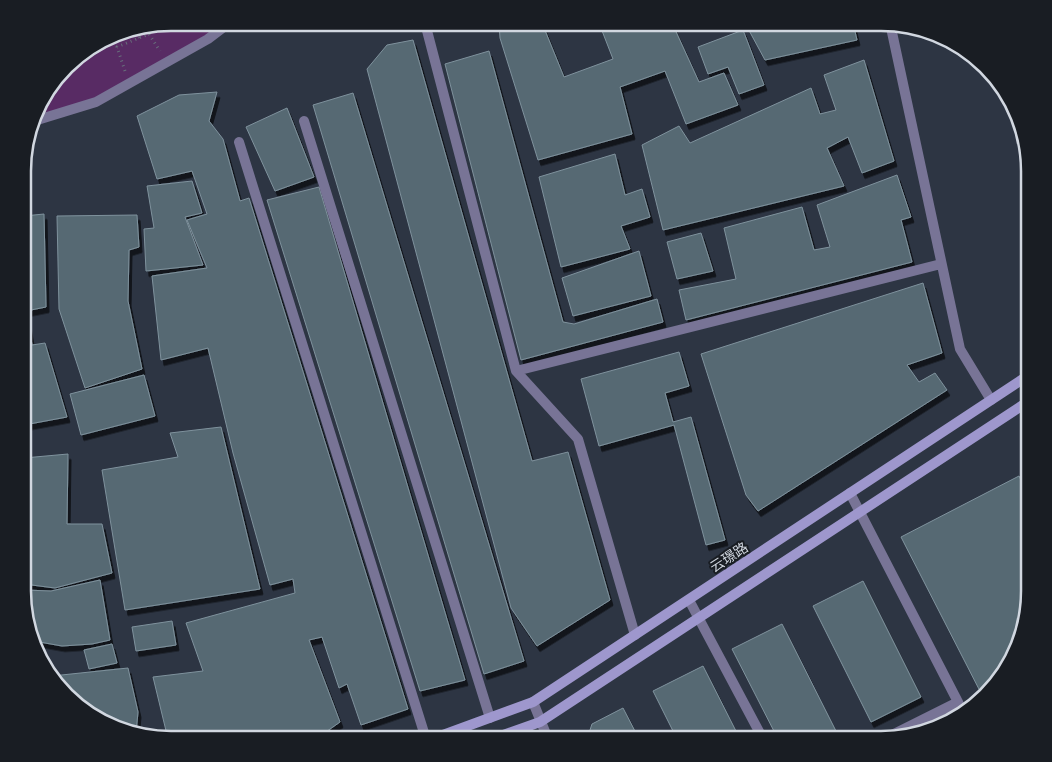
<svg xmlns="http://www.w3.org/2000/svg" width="1052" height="762" font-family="Ubuntu,'Noto Sans SC',sans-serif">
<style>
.green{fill:#582b64}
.building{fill:#566973;stroke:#7f929d;filter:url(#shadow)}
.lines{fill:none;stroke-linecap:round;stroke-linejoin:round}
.path{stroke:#676e7b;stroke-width:3;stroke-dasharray:1 4;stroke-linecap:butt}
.lane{stroke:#787496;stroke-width:10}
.street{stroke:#787496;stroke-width:10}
.secondary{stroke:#9e97cd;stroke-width:10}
.labels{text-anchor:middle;stroke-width:4;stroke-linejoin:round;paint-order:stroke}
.street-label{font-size:14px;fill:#d1d7e0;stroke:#191d23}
.rim{fill:none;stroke:#d1d7e0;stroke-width:2.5}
</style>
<defs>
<filter id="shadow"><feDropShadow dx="3" dy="5.5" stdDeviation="0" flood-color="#0009"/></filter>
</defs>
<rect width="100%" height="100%" fill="#2d3543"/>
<!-- green -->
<path class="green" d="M171,23H229L96,102L34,121L42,97L73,59L123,30Z"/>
<!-- building -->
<path class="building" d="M499,23H542L564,77L613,59L599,23H672L699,82L724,73L738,105L686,124L665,71L620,87L632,134L538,160L500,38Z
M745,23H853L857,40L765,60Z
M743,30L764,85L739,94L728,67L708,74L698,47Z
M413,40L532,461L568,452L610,600L537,646L511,608L367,69L387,45Z
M489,51L563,322L574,324L657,299L663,322L521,360L445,64Z
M864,60L894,161L862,173L848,137L827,148L844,186L663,230L642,145L679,126L690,143L811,88L820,114L836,110L824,75Z
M217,92L209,121L223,139L240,201L249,198L408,709L361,725L347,684L339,688L322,637L309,640L340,722L323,734L301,739H168L153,677L203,671L186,623L295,593L293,579L270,585L233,453L208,348L161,360L152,276L207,268L187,220L207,214L192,171L157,179L137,116L179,95Z
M353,93L524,661L484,674L313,105Z
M287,108L314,177L275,191L246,127Z
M615,154L625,195L642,189L650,217L621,226L630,249L561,267L539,177Z
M897,175L911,217L901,220L912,262L686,320L679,290L736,279L724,228L802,207L814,250L830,247L817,205Z
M192,181L202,213L185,217L203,265L146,271L144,229L154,228L147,186Z
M319,187L465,680L420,691L267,200Z
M44,214L46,307L26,311L32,345L45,343L67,417L24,425V216Z
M137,215L139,247L129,250L128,301L142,369L85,388L59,309L57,216Z
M701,233L713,271L677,279L667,242Z
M639,251L651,296L573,316L562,278Z
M923,283L942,353L907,365L919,382L935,373L947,390L758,511L746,495L701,354Z
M679,352L689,386L665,393L673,422L691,417L725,540L706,545L674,425L599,446L581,379Z
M144,375L155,416L81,435L70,394Z
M221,427L260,589L125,610L102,470L178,457L170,433Z
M68,454L67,524H102L112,573L55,588L24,584V458Z
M1019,476L1029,496V600L1018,647L999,682L982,695L901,537Z
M100,580L110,640L92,644L62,646L34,641L24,610V590L51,591Z
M863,581L921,697L871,722L813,606Z
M172,621L176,645L136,651L132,627Z
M782,624L840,739H778L732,649Z
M112,644L117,663L89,669L84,650Z
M703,666L740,739H677L653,691Z
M128,668L138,712L136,733L115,728L80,709L52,676Z
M623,708L639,739H587L592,724Z"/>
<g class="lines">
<!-- path -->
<path class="path" d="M133,29L140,38
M125,71L117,47L149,34L160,51"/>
<!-- lane -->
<path class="lane" d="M850,493L958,702
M689,600L763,739
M533,702L548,739
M886,738L958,702L962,711"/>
<!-- street -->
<path class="street" d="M425,23L516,371
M890,23L960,349L991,400
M34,121L96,102L208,39L229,23
M304,121L490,718
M239,142L426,739
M635,635L578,439L516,371L941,264"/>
<!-- secondary -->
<path class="secondary" d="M432,739L533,702L1029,375
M492,739L540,722L1029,401"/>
</g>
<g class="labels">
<!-- street labels -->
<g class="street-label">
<text transform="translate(729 557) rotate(-33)" y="5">云璟路</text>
</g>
</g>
<!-- crop -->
<path d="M0 0H1052V762H0ZM171 31H881A140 140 0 0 1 1021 171V591A140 140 0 0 1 881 731H171A140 140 0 0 1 31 591V171A140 140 0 0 1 171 31Z" fill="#191d23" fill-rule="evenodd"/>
<path class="rim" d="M171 31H881A140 140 0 0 1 1021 171V591A140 140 0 0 1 881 731H171A140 140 0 0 1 31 591V171A140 140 0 0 1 171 31Z"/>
</svg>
